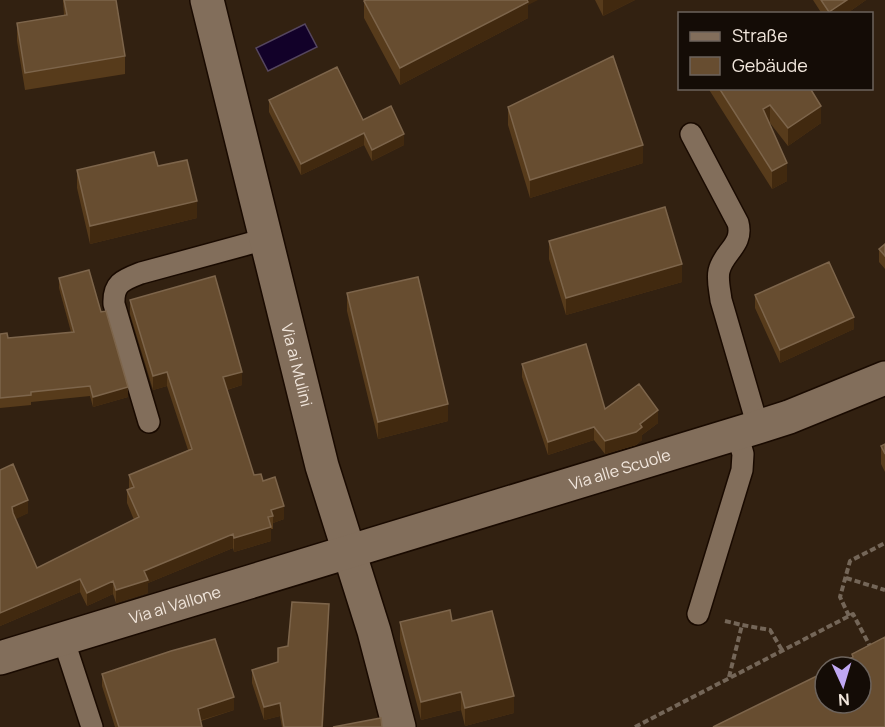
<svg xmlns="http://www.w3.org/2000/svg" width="885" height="727" font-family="Manrope,sans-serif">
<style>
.water{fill:#120129;stroke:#55465f;stroke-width:1.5}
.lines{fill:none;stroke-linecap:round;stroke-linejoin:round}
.service-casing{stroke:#190a00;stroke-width:24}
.minor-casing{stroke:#190a00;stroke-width:36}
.path{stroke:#746658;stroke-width:4;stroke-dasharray:6 3;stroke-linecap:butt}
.service{stroke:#826e5b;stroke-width:21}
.minor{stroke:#826e5b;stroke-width:33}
.wall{fill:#573b1b}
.shaded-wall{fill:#41290f}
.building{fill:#674d30;stroke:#7d654b;stroke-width:1.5}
.labels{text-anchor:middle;stroke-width:4.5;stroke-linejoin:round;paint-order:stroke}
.street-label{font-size:16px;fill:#f1e6dc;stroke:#140c06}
</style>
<rect width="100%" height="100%" fill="#322111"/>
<!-- water -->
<path class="water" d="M305,24L317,47L268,71L256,48Z"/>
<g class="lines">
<defs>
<path id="service" d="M691,134L738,223C744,245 723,252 719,271C717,280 720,291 721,300L758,427
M149,422L114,304C113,283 123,280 141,273L266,239
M698,614L742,470L743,454L737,433
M63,638L92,727"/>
<g id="minor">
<path id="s1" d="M207,0L322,466L374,631L399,727"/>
<path id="s2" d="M0,658L758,427L789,417L885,378"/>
</g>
</defs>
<!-- service casing -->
<use href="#service" class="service-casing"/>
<!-- minor casing -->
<use href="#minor" class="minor-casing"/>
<!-- path -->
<path class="path" d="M846,578L885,590
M849,616L840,597L850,561L885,543
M725,621L742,625
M729,677L742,625L770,630L782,650
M635,727L853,614L871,648"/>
<!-- service -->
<use href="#service" class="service"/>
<!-- minor -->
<use href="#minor" class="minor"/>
</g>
<!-- wall -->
<path class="wall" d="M63,0H116L125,56V74L25,90L17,41V23L64,15Z
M595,0H635L603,16Z
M813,0H866L846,14H822Z
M364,1L528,5V18L400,85L364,18Z
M708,88H810L821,123L788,146L770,123H769L787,181L772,189Z
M269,100L363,120L404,145L372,161L364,145L301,175L269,112Z
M508,107L643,163L530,198L508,125Z
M158,166L197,218L90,244L77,188V170Z
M549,241L682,282L566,315L549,259Z
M885,244V269L879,262V249Z
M59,278L101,312L128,397L93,407L90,396L31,402V405L0,408V334L8,338L71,332L59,288Z
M347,293L448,421L378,439L347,311Z
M755,295L854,329L780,363L755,308Z
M130,300L242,385L227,390L254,475L263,481L284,519L273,523V529H271V541L234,552L233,548L148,583V593L116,603L113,594L87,606L80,592L0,626V470L28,513L15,519L37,568L134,520L127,503V490L129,489V475L188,450L167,386L153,390L130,314Z
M522,364L605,409L658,423L642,435V440L636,445L605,454L594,440L548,455L522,377Z
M885,444V472L881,464V446Z
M329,617L323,727H282L280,716L264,720L252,683V670L278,662L288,646Z
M452,621L514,713L465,726L461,710L421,720L400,640V622Z
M102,674L234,710L201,721L202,727H115L102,686Z"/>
<!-- shaded-wall -->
<path class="shaded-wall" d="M523,0H538L528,5V18L400,85V68Z
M603,0H635L603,16Z
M847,0H866L846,14H829V12Z
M770,105V123L763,127V109Z
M821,106V123L788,146V128Z
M364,133V145L301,175V164Z
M404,134V145L372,161V150Z
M643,145V163L530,198V180Z
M787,163V181L772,189V171Z
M197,201V218L90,244V226Z
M682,264V282L566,315V298Z
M854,317V329L780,363V350Z
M167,372V386L153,390V376Z
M242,372V385L223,391V377Z
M128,387V397L93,407V397Z
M448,404V421L378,439V422Z
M658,410V423L642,435V440L636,445L605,454V441L640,424Z
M594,427V440L548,455V442Z
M28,500V513L12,521V507Z
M284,506V519L273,523V516L271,510Z
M271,527V541L234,552V538Z
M233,534V548L148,583V593L116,603V590L144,571Z
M80,579V592L0,626V613Z
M113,581V594L87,606V593Z
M329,604V617L322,727Z
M461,692V710L421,720V702Z
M514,696V713L465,726V708Z
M234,697V710L198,721V709Z
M280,703V716L264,720V707Z"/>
<!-- building -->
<path class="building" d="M64,0H116L125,56L25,73L17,23L67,15Z
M366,0H527L528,2L400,68L364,1Z
M821,0H847L829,12Z
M613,56L643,145L530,180L508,107Z
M337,67L363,120L391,106L404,134L372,150L364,133L301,164L269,100Z
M719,88H810L821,106L788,128L770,105L763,109L787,163L772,171Z
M154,152L158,166L187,160L197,201L90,226L77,170Z
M665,207L682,264L566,298L549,241Z
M885,244V256L879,249Z
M829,262L854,317L780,350L755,295Z
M89,270L101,312L106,311L128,387L93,397L90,386L31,392V395L0,398V334L7,333L8,338L74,332L59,278Z
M215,276L242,372L223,377L254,475L261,474L263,481L275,477L284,506L271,510L273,516L268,517L271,527L234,538L233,534L144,571L148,580L116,590L113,581L87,593L80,579L0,613V470L13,464L28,500L12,507L13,513L37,568L139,517L127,490L134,487L129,475L192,449L167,372L153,376L130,300Z
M418,277L448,404L378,422L347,293Z
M586,344L605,409L639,384L658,410L640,424L642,427L636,432L605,441L594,427L548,442L522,364Z
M885,444V454L881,446Z
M292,602L329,604L322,727H284L280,703L264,707L252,670L278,662V648L288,646Z
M450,610L452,621L492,611L514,696L465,708L461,692L421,702L400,622Z
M885,637V727H713L825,672V703H861V667H834L853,657L852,654Z
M215,639L234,697L198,709L202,727H119L102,674L171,651Z
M381,718L382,727H333Z"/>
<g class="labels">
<!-- street labels -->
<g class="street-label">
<text dy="6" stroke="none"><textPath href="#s1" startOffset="376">Via ai Mulini</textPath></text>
<text dy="6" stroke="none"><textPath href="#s2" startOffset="648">Via alle Scuole</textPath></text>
<text dy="6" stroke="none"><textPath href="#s2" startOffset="183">Via al Vallone</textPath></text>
</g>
</g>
<!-- legend -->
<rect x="678" y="12" width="195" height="78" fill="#140c06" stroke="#6c635c" stroke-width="1.5"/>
<rect x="690" y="32" width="30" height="9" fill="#826e5b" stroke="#6c635c" stroke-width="1.5"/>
<text x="732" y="42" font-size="18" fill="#f1e6dc">Straße</text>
<rect x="690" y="57" width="30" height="18" fill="#674d30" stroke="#6c635c" stroke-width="1.5"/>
<text x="732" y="72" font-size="18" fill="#f1e6dc">Gebäude</text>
<!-- north arrow -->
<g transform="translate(843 685) rotate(176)"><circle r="28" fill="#140c06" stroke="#6c635c" stroke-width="1.5"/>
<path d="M0-4.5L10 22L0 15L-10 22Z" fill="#c0a8f4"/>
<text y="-9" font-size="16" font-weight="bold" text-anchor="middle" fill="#f1e6dc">N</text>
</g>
</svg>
